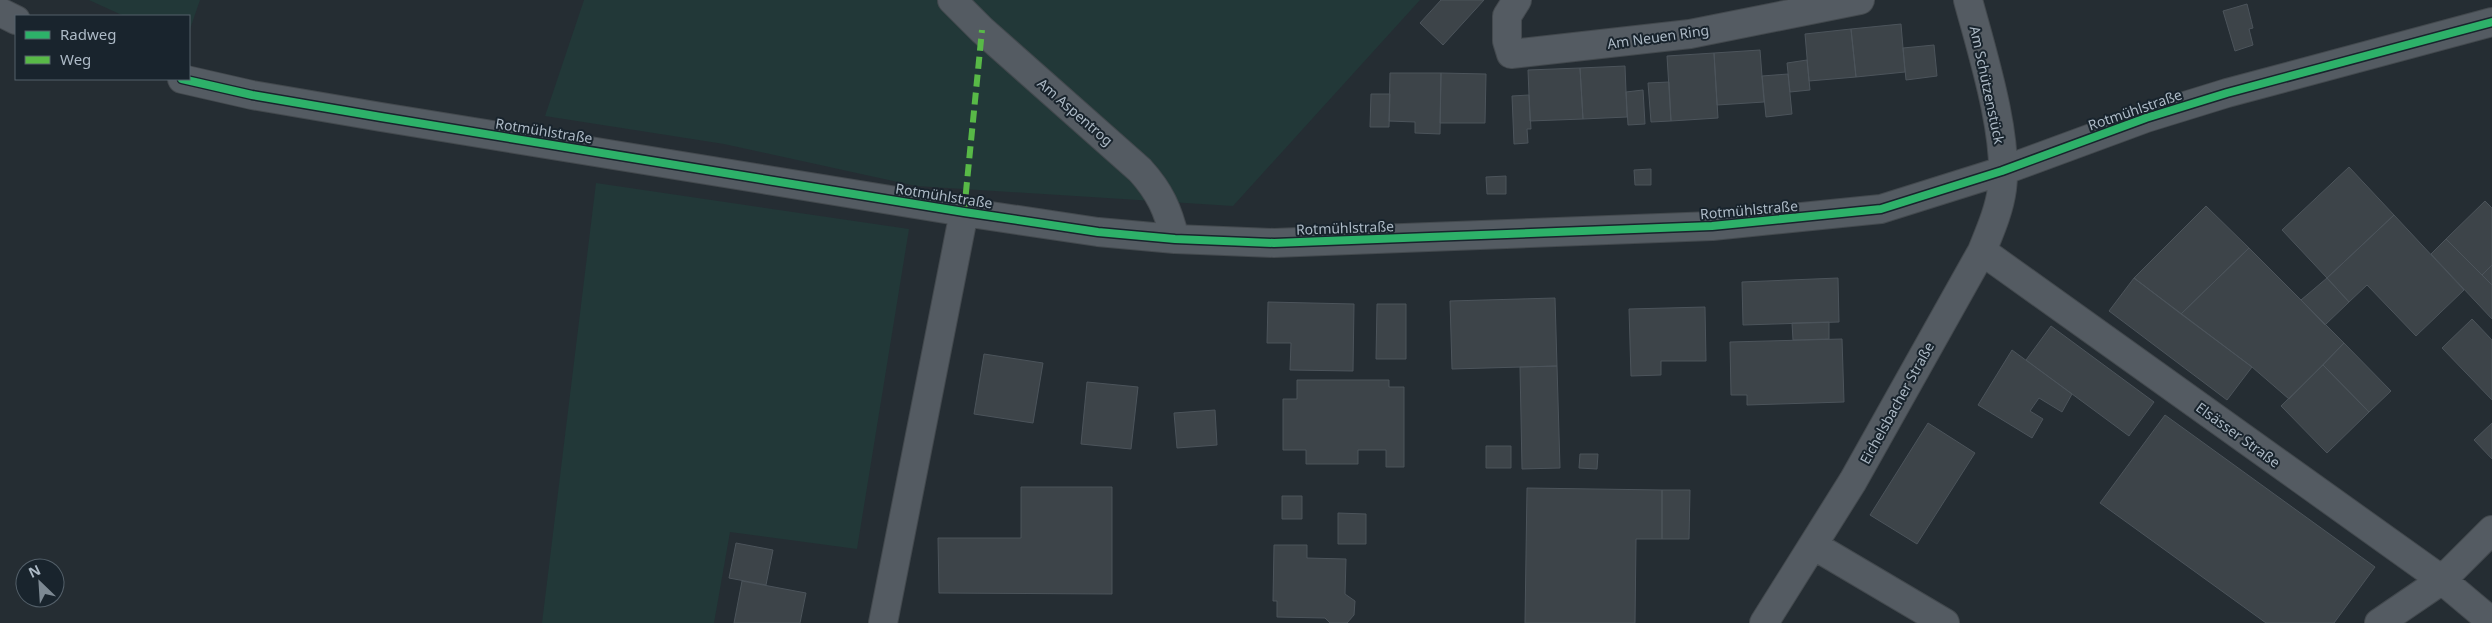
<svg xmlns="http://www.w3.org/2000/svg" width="2492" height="623" font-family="'Noto Sans',sans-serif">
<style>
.green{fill:#223838}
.building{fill:#3d4449;stroke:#4c545b}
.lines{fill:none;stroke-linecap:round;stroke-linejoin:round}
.minor-casing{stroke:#43494e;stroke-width:30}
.minor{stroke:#545b62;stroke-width:28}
.quiet{stroke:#58b947;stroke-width:6;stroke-dasharray:12 6;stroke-linecap:butt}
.cycleway-casing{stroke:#19242d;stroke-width:11}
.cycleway{stroke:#2db169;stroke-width:8}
.labels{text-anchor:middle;stroke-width:4;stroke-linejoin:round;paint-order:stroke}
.street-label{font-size:14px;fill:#adbac6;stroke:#19242d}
</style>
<rect width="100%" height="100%" fill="#252d33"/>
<!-- green -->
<path class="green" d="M89,0H200L189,32V16H124Z
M584,0H1420L1233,206L916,186L724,144L545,116Z
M596,183L909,229L857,549L730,532L714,623H542Z"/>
<!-- building -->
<path class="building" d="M1441,0H1484L1443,45L1420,23Z
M2247,4L2253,28L2249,29L2253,45L2235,51L2223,11Z
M1901,24L1905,72L1856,77L1851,29Z
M1851,29L1856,77L1809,81L1805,34Z
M1934,45L1937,76L1906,80L1903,48Z
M1760,50L1764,102L1717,105L1714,53Z
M1714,53L1718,118L1671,121L1667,56Z
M1807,60L1810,90L1790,92L1787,63Z
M1625,66L1627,117L1583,119L1580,68Z
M1580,68L1583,119L1530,121L1528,70Z
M1390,73H1441L1440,134L1415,133V122L1389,121Z
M1441,73L1486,74L1485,123H1440Z
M1788,74L1792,114L1766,117L1762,76Z
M1669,82L1671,121L1651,122L1648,83Z
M1643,90L1645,124L1628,125L1626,92Z
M1371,94H1390L1389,127H1370Z
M1529,95L1531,129H1527L1528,143L1514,144L1512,96Z
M2349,167L2394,215L2327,278L2282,230Z
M1651,169V185H1635L1634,170Z
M1506,176V194H1487L1486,177Z
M2485,201L2492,208V265L2482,275L2446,239Z
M2206,206L2249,248L2181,314L2134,278Z
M2394,215L2464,290L2416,336L2367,285L2349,302L2327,278Z
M2446,239L2492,285V319L2431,254Z
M2249,248L2344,343L2289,399L2252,367L2181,314Z
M2492,265V285L2482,275Z
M1838,278L1839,322L1743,325L1742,282Z
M2134,278L2252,367L2227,400L2109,311Z
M2327,278L2349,302L2325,325L2301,300Z
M1555,298L1557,366L1452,369L1450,301Z
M1268,302L1354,304L1353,371L1290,370L1291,343H1267Z
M1377,304H1406V359H1376Z
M1705,307L1706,361H1661V375L1631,376L1629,309Z
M2472,319L2492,340V400L2442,348Z
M1829,322V339L1793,340L1792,323Z
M2051,326L2154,402L2129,436L2026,360Z
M1842,339L1844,402L1747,405V395H1731L1730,342Z
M2344,343L2391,391L2369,412L2323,365Z
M2012,350L2072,394L2062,412L2039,398L2030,411L2043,419L2032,438L1978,405Z
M984,354L1043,363L1033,423L974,414Z
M2323,365L2369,412L2327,453L2281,406Z
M1557,366L1560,468L1522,469L1520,367Z
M1297,380H1389V387H1404V467H1386V450H1358V464H1306V450H1283V399H1297Z
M1087,382L1138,387L1131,449L1081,444Z
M1215,410L1217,445L1177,448L1174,413Z
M2165,415L2375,567L2334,623H2266L2100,503Z
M1928,423L1975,453L1917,544L1870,515Z
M2492,423V459L2474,440Z
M1486,446H1511V468H1486Z
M1580,454H1598L1597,469L1579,468Z
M1021,487H1112V594L939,593L938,538H1021Z
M1527,488L1662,490V539H1636L1635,623H1525Z
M1662,490H1690L1689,539H1662Z
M1282,496H1302V519H1282Z
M1338,513L1366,514V544H1338Z
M736,543L773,550L766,585L729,578Z
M1274,545H1307V558L1346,559L1345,594L1355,601L1354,615L1347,623H1330L1325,618L1277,617V601H1273Z
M742,581L806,593L800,623H734Z"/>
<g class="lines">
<defs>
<path id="minor" d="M952,0L982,30L1140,170C1160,192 1168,210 1175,239
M1517,0L1507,16V41L1511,54L1690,34L1860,0
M0,12L16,20
M182,79L252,95L381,117L964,212L1098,232L1175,239L1274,243L1712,226L1881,209L2002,171L2146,118L2227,93L2492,22
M1982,251L2442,580L2492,622
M1813,545L1945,623
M883,623L964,212
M1764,623L1853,481L1982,251C1990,231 1999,211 2002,189C2009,137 1982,52 1968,0
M2379,623L2442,580L2492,530"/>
</defs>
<!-- minor casing -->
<use href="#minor" class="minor-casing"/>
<!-- minor -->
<use href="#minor" class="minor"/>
<!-- quiet -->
<path class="quiet" d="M964,212L982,30"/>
<defs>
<path id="cycleway" d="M182,79L252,95L381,117L964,212L1098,232L1175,239L1274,243L1712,226L1881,209L2002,171L2146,118L2227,93L2492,22"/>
</defs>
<!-- cycleway casing -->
<use href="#cycleway" class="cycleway-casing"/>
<!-- cycleway -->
<use href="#cycleway" class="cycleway"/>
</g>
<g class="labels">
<!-- street labels -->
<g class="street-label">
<text transform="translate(1658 37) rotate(-8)" y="5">Am Neuen Ring</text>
<text transform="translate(1987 85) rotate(78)" y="5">Am Schützenstück</text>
<text transform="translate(2135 110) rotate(-19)" y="5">Rotmühlstraße</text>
<text transform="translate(1075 112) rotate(41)" y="5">Am Aspentrog</text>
<text transform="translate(544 131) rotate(9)" y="5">Rotmühlstraße</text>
<text transform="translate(944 196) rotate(9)" y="5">Rotmühlstraße</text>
<text transform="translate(1749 210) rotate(-5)" y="5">Rotmühlstraße</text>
<text transform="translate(1345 228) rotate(-2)" y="5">Rotmühlstraße</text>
<text transform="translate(1897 403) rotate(-61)" y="5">Eichelsbacher Straße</text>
<text transform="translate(2238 435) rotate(36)" y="5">Elsässer Straße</text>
</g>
</g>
<!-- legend -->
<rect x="15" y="15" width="175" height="65" fill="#19242d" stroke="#54606a"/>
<rect x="25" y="31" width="25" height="8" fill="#2db169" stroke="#54606a"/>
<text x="60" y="40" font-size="15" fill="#adbac6">Radweg</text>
<rect x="25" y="56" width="25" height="8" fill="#58b947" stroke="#54606a"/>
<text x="60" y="65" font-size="15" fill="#adbac6">Weg</text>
<!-- north arrow -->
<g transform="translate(40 583) rotate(335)"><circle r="24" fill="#19242d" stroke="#54606a"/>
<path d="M0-4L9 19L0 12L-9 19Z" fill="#7d8993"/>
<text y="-8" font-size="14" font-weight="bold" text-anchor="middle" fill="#adbac6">N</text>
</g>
</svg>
